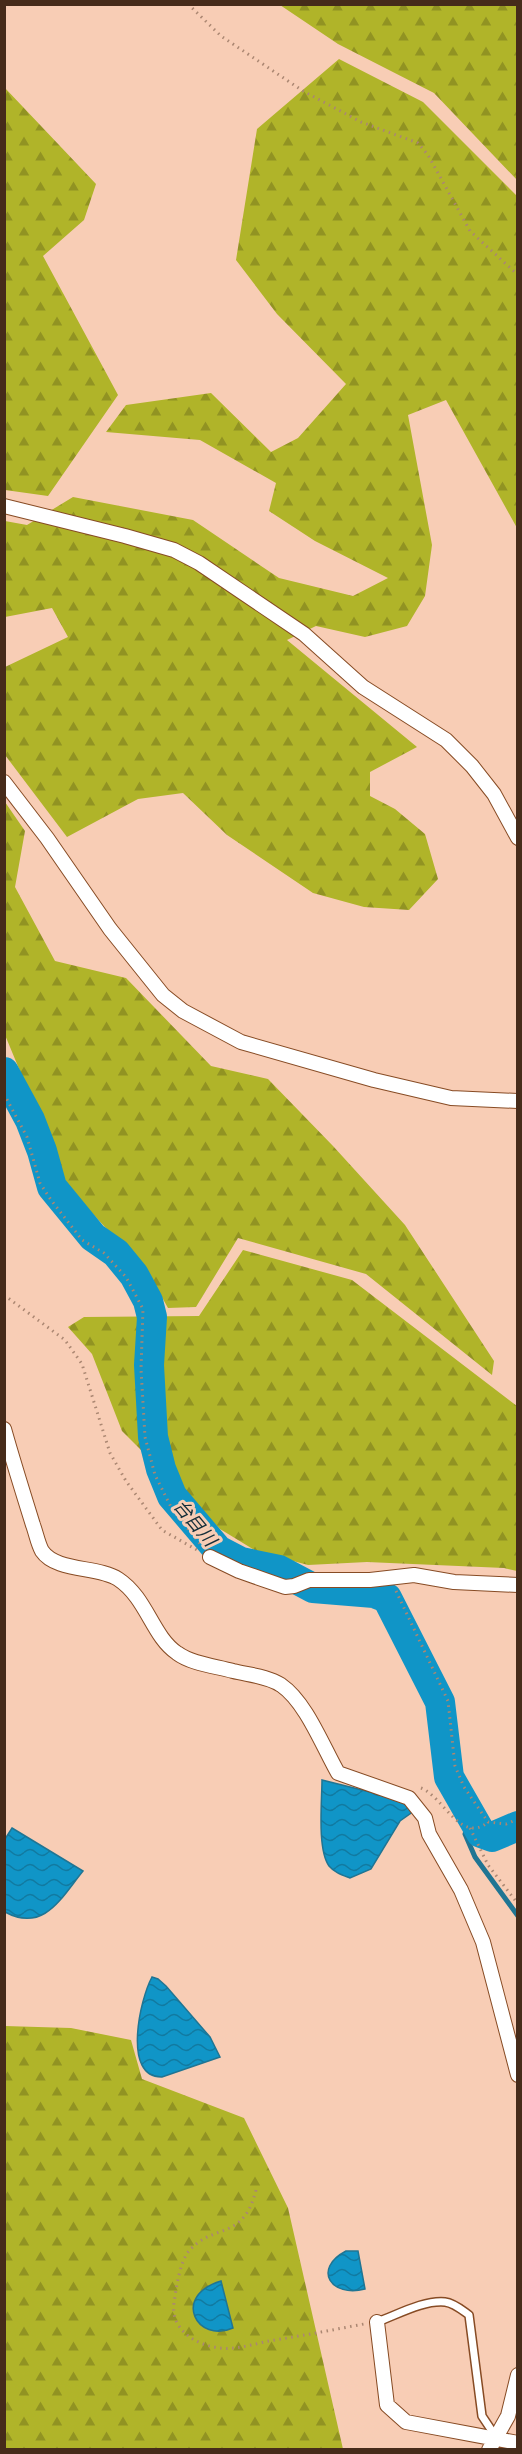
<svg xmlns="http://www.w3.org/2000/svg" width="522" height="2454" font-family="Lato,'Noto Sans JP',sans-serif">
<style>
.forest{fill:url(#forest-firs)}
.water{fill:url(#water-waves);stroke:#207593;stroke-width:1.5}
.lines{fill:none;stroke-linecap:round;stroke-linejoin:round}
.stream{stroke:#207593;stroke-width:5}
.river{stroke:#1095c7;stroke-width:30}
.lane-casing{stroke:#874b24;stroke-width:10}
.street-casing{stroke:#874b24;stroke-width:16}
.path{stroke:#ab8772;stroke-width:3;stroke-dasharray:1.5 4.5;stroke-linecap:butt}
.lane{stroke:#fff;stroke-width:7}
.street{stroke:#fff;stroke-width:14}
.labels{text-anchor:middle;stroke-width:6;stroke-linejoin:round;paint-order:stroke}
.water-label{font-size:18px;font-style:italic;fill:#152e39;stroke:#f8cdb5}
</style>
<defs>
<pattern id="forest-firs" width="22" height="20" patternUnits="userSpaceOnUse" patternTransform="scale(1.5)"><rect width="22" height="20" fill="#b0b429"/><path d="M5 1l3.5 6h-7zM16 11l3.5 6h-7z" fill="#919322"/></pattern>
<pattern id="water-waves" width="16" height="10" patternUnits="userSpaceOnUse" patternTransform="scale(1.5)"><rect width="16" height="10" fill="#1095c7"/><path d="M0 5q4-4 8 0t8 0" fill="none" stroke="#117aa1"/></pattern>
</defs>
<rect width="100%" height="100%" fill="#f8cdb5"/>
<!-- forest -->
<path class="forest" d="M280,5H517V180L434,93L338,44Z
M339,59L423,102L517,196V528L446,400L408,415L432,545L425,596L407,626L365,637L316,626L287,640L417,747L370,772V796L395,809L425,834L438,879L409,910L364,907L313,893L227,835L183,793L138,799L67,837L5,755V667L68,637L52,608L5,617V521L27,525L73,497L193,520L279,578L353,596L388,578L315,541L269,511L276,483L200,440L106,432L126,405L211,393L271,452L298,438L346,384L277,314L236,260L257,129Z
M5,88L96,184L84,220L43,256L118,395L48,496L5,490Z
M5,802L25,831L15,887L55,961L126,978L211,1066L268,1079L333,1146L405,1225L494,1361L492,1375L366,1274L238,1238L196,1307L168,1308L144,1265L116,1239L68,1187L5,1035Z
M243,1250L352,1280L517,1406V1571L504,1568L367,1562L308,1565L256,1551L220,1529L122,1431L92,1354L68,1327L84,1317L199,1316Z
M5,2026L71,2028L131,2040L142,2079L244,2118L288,2208L343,2449L5,2450Z"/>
<!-- water -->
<path class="water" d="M322,1780L398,1799L414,1811L400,1821L371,1869L350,1878C342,1875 335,1873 329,1866C317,1849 322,1801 322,1780Z
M12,1828L83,1871C61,1898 44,1933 5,1912V1839Z
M152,1977L158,1979L166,1986L210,2037L220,2057L162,2077C122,2078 140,1999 152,1977Z
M346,2251H358L365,2289C331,2298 312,2269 346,2251Z
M221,2281L233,2328C197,2344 171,2296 221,2281Z"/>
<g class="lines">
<!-- stream -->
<path class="stream" d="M471,1815L465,1834L475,1857L518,1916"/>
<!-- river -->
<path class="river" d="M4,1072L30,1120L42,1151L52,1187L93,1237L116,1253L134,1275L148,1301L152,1317L149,1365L153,1437L161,1469L172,1496L218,1550L241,1562L279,1570L313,1588L374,1593L387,1598L440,1702L449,1777L481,1833L492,1837L518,1826"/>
<defs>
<path id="lane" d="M377,2322C397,2315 423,2300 445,2302C454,2303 462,2310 469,2315L482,2416L496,2437"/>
<path id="street" d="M4,506L125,536L174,550L199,563L304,634L363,687L446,740L472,766L494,794L518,838
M4,782L47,838L110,929L163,995L183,1011L241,1042L374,1080L451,1098L518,1101
M4,1429C13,1461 23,1493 33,1525C36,1533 38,1544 42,1551C56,1572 99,1566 118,1579C147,1598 152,1636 177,1653C192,1664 215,1666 233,1671C249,1675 267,1676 281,1685C306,1702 323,1747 338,1773L409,1798L425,1818L429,1834L461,1890L483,1942L518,2075
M210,1557L239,1571L285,1587L294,1586L309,1580H370L414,1575L454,1582L518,1585
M377,2322L387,2405L406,2422L518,2443
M489,2450L508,2416L518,2375"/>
</defs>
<!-- lane casing -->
<use href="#lane" class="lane-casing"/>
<!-- street casing -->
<use href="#street" class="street-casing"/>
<!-- path -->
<path class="path" d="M188,4L221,36L303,91L361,122L418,143L428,155L470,231L518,275
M4,1094L27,1137L40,1183L51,1200L82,1240L104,1253L126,1277L143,1309L141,1369L145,1437L155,1475L172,1509L202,1546
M4,1295L65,1340L82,1364L110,1453L126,1481L162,1530L197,1550
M396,1591L448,1701L455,1766L464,1787L488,1822L506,1824L518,1819
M421,1788C443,1796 461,1845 488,1822
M470,1828L488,1865L518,1904
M256,2190C243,2242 214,2222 189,2251C180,2261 176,2289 174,2303C170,2329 195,2345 220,2348C236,2350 254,2344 269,2341C301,2336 332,2330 364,2324"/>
<!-- lane -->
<use href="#lane" class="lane"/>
<!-- street -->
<use href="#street" class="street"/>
</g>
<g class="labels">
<!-- water labels -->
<g class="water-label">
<text transform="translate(195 1523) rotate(50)" y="6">台目川</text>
</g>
</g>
<!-- border -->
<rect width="522" height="2454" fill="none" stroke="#462b1a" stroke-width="12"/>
</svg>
